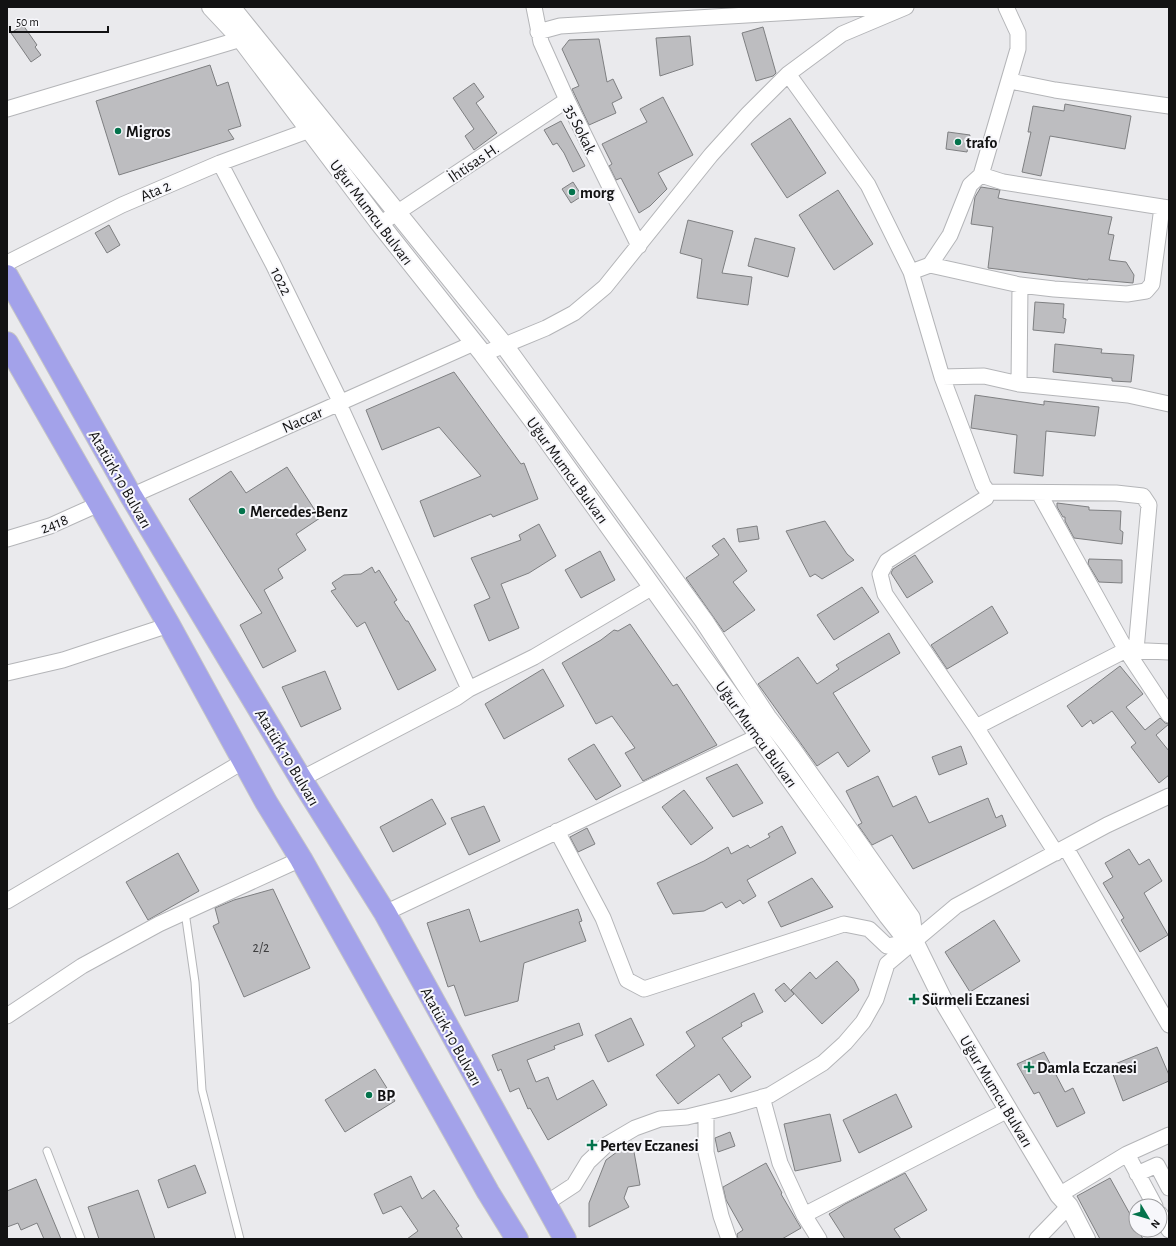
<svg xmlns="http://www.w3.org/2000/svg" width="1176" height="1246" font-family="'Alegreya Sans',sans-serif">
<style>
.building{fill:#bdbdc0;stroke:#7e7f81}
.lines{fill:none;stroke-linecap:round;stroke-linejoin:round}
.service-casing{stroke:#b4b5b8;stroke-width:9}
.minor-casing{stroke:#b4b5b8;stroke-width:17}
.tertiary-casing{stroke:#b4b5b8;stroke-width:20}
.trunk-casing{stroke:#c6c6c6;stroke-width:24}
.service{stroke:#fff;stroke-width:7}
.minor{stroke:#fff;stroke-width:15}
.tertiary{stroke:#fff;stroke-width:18}
.trunk{stroke:#a3a2ea;stroke-width:22}
.poi-dot{fill:#04734c;stroke:#f7f7fb;stroke-width:1.5}
.labels{text-anchor:middle;stroke-width:4;stroke-linejoin:round;paint-order:stroke}
.number-label{font-size:14px;fill:#3d3d3e}
.street-label{font-size:16px;fill:#121213;stroke:#f7f7fb}
.poi-label{font-size:16px;font-weight:bold;fill:#121213;stroke:#f7f7fb;text-anchor:start}
</style>
<rect width="100%" height="100%" fill="#eaeaed"/>
<!-- building -->
<path class="building" d="M23,25L37,45L35,47L41,55L31,62L11,33Z
M763,27L776,73L773,76L756,81L742,33Z
M690,36L693,65L660,76L656,38Z
M599,39L607,82L613,79L622,98L612,103L616,113L589,125L572,89L579,86L562,49L569,40Z
M210,65L217,86L228,82L241,126L228,130L234,139L119,175L96,101Z
M474,83L484,97L476,103L497,133L474,150L465,136L474,129L453,98Z
M663,97L693,155L658,173L667,189L650,206L639,213L621,178L616,180L609,166L612,164L602,144L647,122L640,109Z
M1065,104L1131,116L1125,149L1050,136L1041,176L1022,172L1031,132H1028L1033,106L1064,111Z
M790,118L826,173L787,198L751,144Z
M561,121L585,166L573,172L564,153L557,143L553,145L544,130Z
M948,132L970,135L967,152L946,149Z
M573,182L582,196L571,203L562,189Z
M981,187L1000,190L998,198L1008,200L1112,217L1108,234L1114,235L1109,260L1126,262L1134,275L1133,283L1088,279V280L988,268L993,227L971,224L975,197Z
M838,190L873,244L834,270L799,215Z
M688,220L733,231L722,273L752,277L748,305L697,298L702,259L680,253Z
M109,225L120,245L107,253L95,233Z
M755,238L795,248L788,277L748,266Z
M1035,302L1064,304L1063,318L1066,319L1064,333L1033,330Z
M1055,344L1102,349L1101,353L1134,355L1131,382L1112,381V378L1053,372Z
M454,372L521,464L524,463L538,499L493,517L491,514L434,537L420,501L481,476L439,427L382,450L366,410Z
M975,395L1044,405V401L1099,407L1095,436L1046,431L1043,476L1014,473L1017,435L971,428Z
M287,467L320,518L296,534L306,550L278,569L283,578L264,590L296,651L263,668L240,625L262,613L189,499L231,471L246,493Z
M1057,503L1089,507V510L1121,511L1120,530L1123,532L1122,544L1074,538L1065,521V517H1063L1057,507Z
M825,521L847,554L854,560L822,579L815,574L810,577L786,531Z
M539,524L556,556L529,573L501,584L519,628L489,641L474,605L490,598L471,558L521,540L519,535Z
M757,526L759,539L739,542L737,529Z
M724,538L747,571L733,582L755,610L724,632L686,578L719,555L712,546Z
M600,551L615,580L581,598L565,570Z
M915,555L933,582L907,598L891,573L893,569Z
M1089,559L1122,560V583L1099,582L1088,564Z
M372,567L375,573L379,570L397,600L394,602L406,621H408L436,670L398,690L365,622L357,627L331,591L336,589L332,583L344,575L361,574Z
M862,587L879,612L834,640L817,615Z
M992,606L1008,633L947,669L931,645Z
M630,624L673,686L677,684L717,745L643,781L625,753L635,748L612,716L596,724L562,663L601,640L614,630L618,631Z
M889,633L900,653L833,693L870,751L848,767L838,752L817,766L758,684L798,657L817,684L839,669L836,665Z
M1120,666L1143,694L1126,707L1145,730L1160,718L1165,723L1169,724L1156,735L1169,751V775L1159,783L1131,747L1136,743L1112,711L1093,724L1091,720L1082,727L1067,706Z
M543,669L564,706L504,739L485,704Z
M325,671L341,709L301,727L282,687Z
M594,744L621,786L596,800L568,759Z
M961,746L967,764L939,775L932,757Z
M737,764L763,803L733,817L706,778Z
M878,776L893,807L916,796L929,823L988,798L996,818L1002,815L1006,826L913,869L892,835L872,845L858,825L862,823L846,791Z
M684,790L713,828L691,845L662,807Z
M432,799L446,824L393,852L380,827Z
M484,806L500,841L469,855L451,818Z
M782,826L796,853L747,880L756,896L743,904L740,900L726,908L722,902L704,911L673,914L657,883L704,861L728,847L731,854L748,845L750,848L770,837L768,834Z
M587,828L595,844L578,852L570,837Z
M1129,849L1139,865L1149,859L1162,881L1144,893L1168,935L1140,952L1121,920L1124,918L1103,883L1113,877L1105,863Z
M178,853L199,891L148,920L126,882Z
M812,878L833,907L781,927L768,902Z
M273,889L310,968L244,997L213,926L219,923L215,908L234,900Z
M469,909L480,942L578,909L582,921L579,922L586,941L524,963L518,1001L465,1016L454,985L448,987L427,923Z
M994,920L1020,961L970,992L945,952Z
M837,961L854,980L859,990L822,1024L791,990L810,972L816,979Z
M784,983L794,994L785,1002L775,990Z
M754,993L763,1012L741,1023L742,1026L722,1038L751,1077L731,1092L719,1074L678,1104L656,1075L695,1046L686,1032Z
M631,1018L644,1045L608,1062L595,1035Z
M579,1023L583,1035L554,1046L555,1049L527,1060L536,1082L548,1077L557,1100L593,1080L607,1105L548,1140L530,1108L528,1109L519,1088L510,1092L501,1069L498,1071L492,1055Z
M1157,1047L1169,1075V1081L1123,1101L1110,1066Z
M1044,1052L1065,1092L1073,1088L1085,1113L1057,1127L1039,1092L1034,1094L1017,1064Z
M375,1069L395,1101L345,1132L325,1100Z
M896,1094L912,1127L859,1153L843,1120Z
M830,1114L841,1161L795,1171L784,1124Z
M730,1132L735,1146L718,1152L715,1138Z
M632,1141L640,1185L628,1187L624,1198L629,1207L589,1227V1203L606,1160Z
M766,1163L782,1193L781,1194L801,1228L782,1239H738L737,1234L743,1230L726,1200L723,1187Z
M195,1165L206,1193L168,1208L158,1180Z
M905,1173L927,1210L894,1229L901,1239H845L829,1214L845,1204Z
M411,1176L422,1199L434,1190L459,1226L456,1228L463,1239H407L418,1231L401,1206L383,1214L374,1194Z
M1110,1178L1136,1225V1230H1138L1143,1239H1100L1077,1196Z
M36,1179L61,1239H44L37,1223L21,1230L18,1223L7,1227V1191Z
M138,1190L155,1239H99L88,1207Z"/>
<g class="lines">
<defs>
<path id="service" d="M185,912L195,982L202,1090L240,1239
M47,1151L81,1239"/>
<path id="minor" d="M534,7L541,42L567,100L639,246
M538,32L560,26L881,7
M788,74L868,185L911,272L942,377L983,485L988,492L986,498L887,561L880,574L885,594L976,727L1056,853
M1010,81L1055,90L1169,106
M7,109L241,39
M220,163L273,264L340,401V406L469,689
M981,175L1018,49V33L1006,7
M380,224L567,100
M7,263L122,205L220,163L310,130
M930,265L950,235L970,185L981,175L1003,182L1162,207
M911,272L930,265L1020,285L1054,289L1127,294L1146,291L1152,284L1162,207L1169,208
M483,354L546,328L574,313L605,287L711,155L748,114L788,74L842,34L906,7
M942,377L984,376L1019,384L1128,395L1169,404
M1019,384L1020,285
M988,492L1116,493L1143,496L1149,505L1136,650
M1039,493L1126,650L1169,715
M131,496L474,343
M7,539L50,526L99,504
M7,673L63,660L169,625
M976,727L1126,650L1169,652
M301,779L456,698L469,689L534,657L651,588
M557,831L603,918L627,980L644,989L844,924L869,929L887,946L913,941
M1066,848L1169,1025
M7,901L244,761
M385,913L759,736
M7,1016L82,966L159,924L301,859
M762,1097L780,1163L804,1215L819,1239
M706,1113V1152L721,1216L729,1239
M1127,1154L1155,1206
M1137,1174L1157,1165L1169,1188
M1059,1195L1127,1154L1169,1135
M545,1204L574,1185L588,1162L606,1145L635,1128L660,1119L687,1117L732,1106L770,1095L823,1063L845,1043L863,1022L876,999L887,964L956,906L1107,825L1169,796
M1160,1214L1169,1230
M804,1215L1008,1110
M1037,1239L1069,1206"/>
<path id="tertiary" d="M211,7L241,39L380,224L483,354L540,430L888,916L903,935L914,941
M231,7L504,345L704,621L767,717L791,748L911,918L914,941L945,1004L1059,1195L1069,1206L1086,1239"/>
<path id="trunk" d="M7,276L131,496L301,779L385,913L565,1239
M7,343L169,625L266,802L301,859L488,1192L517,1239"/>
</defs>
<!-- service casing -->
<use href="#service" class="service-casing"/>
<!-- minor casing -->
<use href="#minor" class="minor-casing"/>
<!-- tertiary casing -->
<use href="#tertiary" class="tertiary-casing"/>
<!-- trunk casing -->
<use href="#trunk" class="trunk-casing"/>
<!-- service -->
<use href="#service" class="service"/>
<!-- minor -->
<use href="#minor" class="minor"/>
<!-- tertiary -->
<use href="#tertiary" class="tertiary"/>
<!-- trunk -->
<use href="#trunk" class="trunk"/>
</g>
<!-- markers -->
<g class="poi-dot">
<circle cx="118" cy="131" r="4"/>
<circle cx="958" cy="142" r="4"/>
<circle cx="572" cy="192" r="4"/>
<circle cx="242" cy="511" r="4"/>
<path d="M912 993h4v4h4v4h-4v4h-4v-4h-4v-4h4z"/>
<path d="M1027 1061h4v4h4v4h-4v4h-4v-4h-4v-4h4z"/>
<circle cx="369" cy="1095" r="4"/>
<path d="M590 1139h4v4h4v4h-4v4h-4v-4h-4v-4h4z"/>
</g>
<g class="labels">
<!-- number labels -->
<g class="number-label">
<text x="261" y="952">2/2</text>
</g>
<!-- street labels -->
<g class="street-label">
<text transform="translate(581 129) rotate(64)" y="6">35 Sokak</text>
<text transform="translate(473 162) rotate(-34)" y="6">İhtisas H.</text>
<text transform="translate(155 190) rotate(-23)" y="6">Ata 2</text>
<text transform="translate(372 212) rotate(53)" y="6">Uğur Mumcu Bulvarı</text>
<text transform="translate(282 281) rotate(64)" y="6">1022</text>
<text transform="translate(302 419) rotate(-24)" y="6">Naccar</text>
<text transform="translate(568 470) rotate(54)" y="6">Uğur Mumcu Bulvarı</text>
<text transform="translate(121 479) rotate(60)" y="6">Atatürk 10 Bulvarı</text>
<text transform="translate(54 523) rotate(-21)" y="6">2418</text>
<text transform="translate(757 734) rotate(54)" y="6">Uğur Mumcu Bulvarı</text>
<text transform="translate(288 757) rotate(59)" y="6">Atatürk 10 Bulvarı</text>
<text transform="translate(452 1036) rotate(61)" y="6">Atatürk 10 Bulvarı</text>
<text transform="translate(997 1091) rotate(59)" y="6">Uğur Mumcu Bulvarı</text>
</g>
<!-- poi labels -->
<g class="poi-label">
<text x="126" y="137">Migros</text>
<text x="966" y="148">trafo</text>
<text x="580" y="198">morg</text>
<text x="250" y="517">Mercedes-Benz</text>
<text x="922" y="1005">Sürmeli Eczanesi</text>
<text x="1037" y="1073">Damla Eczanesi</text>
<text x="377" y="1101">BP</text>
<text x="600" y="1151">Pertev Eczanesi</text>
</g>
</g>
<!-- border -->
<rect width="1176" height="1246" fill="none" stroke="#121213" stroke-width="16"/>
<!-- north arrow -->
<g transform="translate(1148 1218) rotate(128)"><circle r="19" fill="#f7f7fb" stroke="#9b9b9e"/>
<path d="M0-3L7 15L0 10L-7 15Z" fill="#04734c"/>
<text y="-6" font-size="11" font-weight="bold" text-anchor="middle" fill="#121213">N</text>
</g>
<!-- scale -->
<path d="M10 26v6h98v-6" fill="none" stroke="#121213" stroke-width="2"/>
<text x="16" y="26" font-size="12" fill="#121213" stroke="#f7f7fb" stroke-width="3" paint-order="stroke">50 m</text>
</svg>
